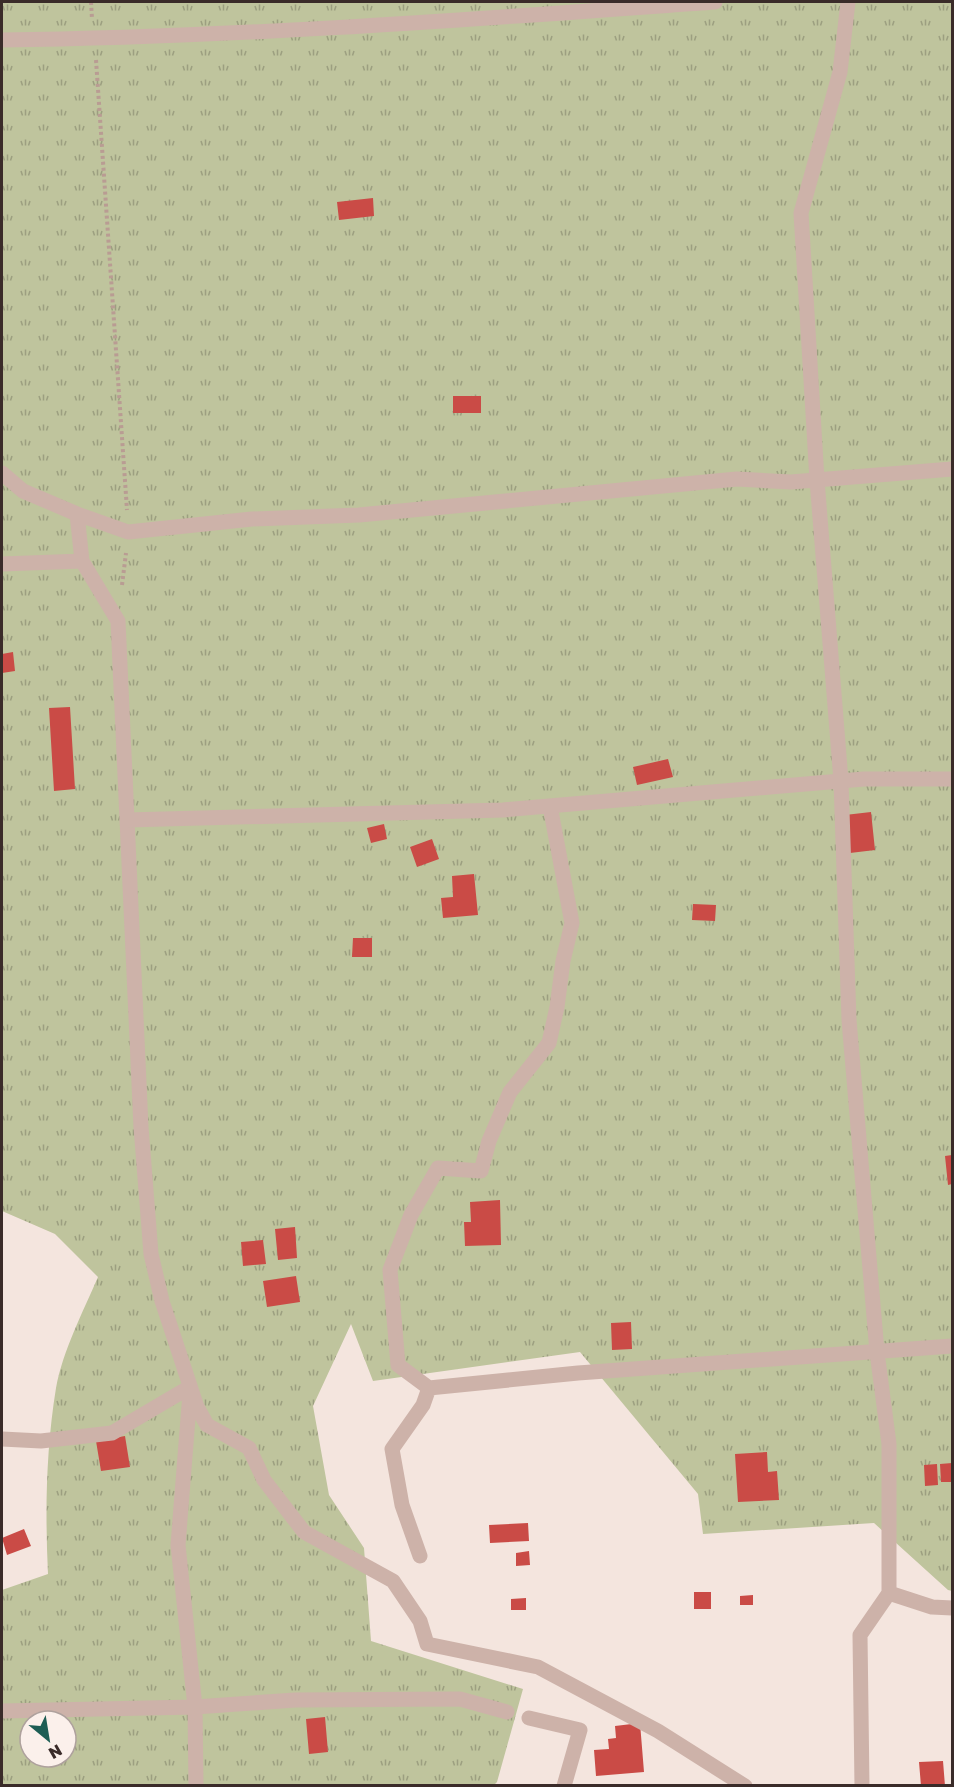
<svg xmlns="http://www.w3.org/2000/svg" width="954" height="1787" font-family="'Golos Text',sans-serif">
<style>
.grass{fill:url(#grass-tufts);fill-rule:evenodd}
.building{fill:#ca4b46}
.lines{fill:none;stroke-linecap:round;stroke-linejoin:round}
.path{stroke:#b99c93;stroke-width:4;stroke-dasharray:3 3;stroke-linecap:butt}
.minor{stroke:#cdb2a9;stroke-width:15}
</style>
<defs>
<pattern id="grass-tufts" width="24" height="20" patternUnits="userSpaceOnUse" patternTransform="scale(1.5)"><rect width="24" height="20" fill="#bfc49d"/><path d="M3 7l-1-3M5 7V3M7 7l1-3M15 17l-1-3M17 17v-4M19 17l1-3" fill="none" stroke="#9c9f80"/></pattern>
</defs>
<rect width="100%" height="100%" fill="#f4e5de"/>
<!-- grass -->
<path class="grass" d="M2,2H952V1591L948,1590L874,1523L703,1534L698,1494L580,1352L373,1381L351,1324L313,1406L329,1495L364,1548L371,1641L523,1689L497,1782L494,1785H2V1590L48,1574C45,1513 46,1449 56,1388C63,1350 83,1312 98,1277L55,1234L2,1211ZM30,1721H66V1757H30Z"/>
<!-- building -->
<path class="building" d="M373,198L374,216L339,220L337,202Z
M453,396H481V413H453Z
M13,652L15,671L2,673V654Z
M70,707L75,789L54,791L49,708Z
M668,759L673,777L637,785L633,767Z
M871,812L875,850L850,853L845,815Z
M384,824L387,839L371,843L367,828Z
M432,839L439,859L417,867L410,847Z
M474,874L478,915L443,918L441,898L453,897L452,876Z
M693,904L716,905L715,921L692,920Z
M353,938H372V957H352Z
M952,1155V1184L948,1185L945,1156Z
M500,1200L501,1245L465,1246L464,1222H471L470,1202Z
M295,1227L297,1258L278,1260L275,1229Z
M263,1240L266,1264L243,1266L241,1242Z
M296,1276L300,1302L267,1307L263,1281Z
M631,1322L632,1349L612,1350L611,1323Z
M125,1436L130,1467L101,1471L96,1441Z
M767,1452L768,1472L777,1471L779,1500L738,1502L735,1454Z
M952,1463V1482H941L940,1464Z
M937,1464L938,1485L925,1486L924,1465Z
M528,1523L529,1541L490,1543L489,1525Z
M24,1529L31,1546L7,1555L2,1538Z
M529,1551L530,1565L516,1566V1553Z
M694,1592H711V1609H694Z
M753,1595V1605H740V1596Z
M526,1598V1610H511V1599Z
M325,1717L328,1752L309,1754L306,1719Z
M640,1723L644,1772L596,1776L594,1750L609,1749L608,1739L616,1738L615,1726Z
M943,1761L945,1786H921L919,1762Z"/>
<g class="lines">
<!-- path -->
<path class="path" d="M91,2L92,19
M96,60L127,510
M122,585L126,553"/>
<!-- minor -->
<path class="minor" d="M848,2L840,72L801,213L817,480L841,781L849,1020L877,1352L889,1444V1593L860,1635L862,1786
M2,40C240,37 477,19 715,2
M2,473L23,491L77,514L82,561L118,621L141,1127L151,1254L162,1301L197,1407L207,1425L249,1448L264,1480L304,1532L393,1581L420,1621L427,1644L538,1667L658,1731L745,1786
M77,514L128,532L252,519L359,515L737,479L791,482L952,469
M2,564L82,561
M127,820L503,810L864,779H952
M429,1388L578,1373L952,1346
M190,1393L178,1545L195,1707L196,1786
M2,1439L41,1441L112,1433L190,1387
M420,1556L402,1505L392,1449L423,1405L429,1388L398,1365L390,1270L411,1215L438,1168L481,1171L489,1141L510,1092L549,1043L557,1007L563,961L572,923L550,806
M889,1593L932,1607L952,1608
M2,1711L195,1707L295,1700L460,1699L507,1712
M529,1718L580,1730L564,1786"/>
</g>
<!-- border -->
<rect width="954" height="1787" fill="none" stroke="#3a2b29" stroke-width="6"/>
<!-- north arrow -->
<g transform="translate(48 1739) rotate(150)"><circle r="28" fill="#fbf0eb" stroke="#aea19d" stroke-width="1.5"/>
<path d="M0-4.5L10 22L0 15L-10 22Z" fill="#1d5d54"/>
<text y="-9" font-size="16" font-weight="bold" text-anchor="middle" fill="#3a2b29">N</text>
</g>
</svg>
